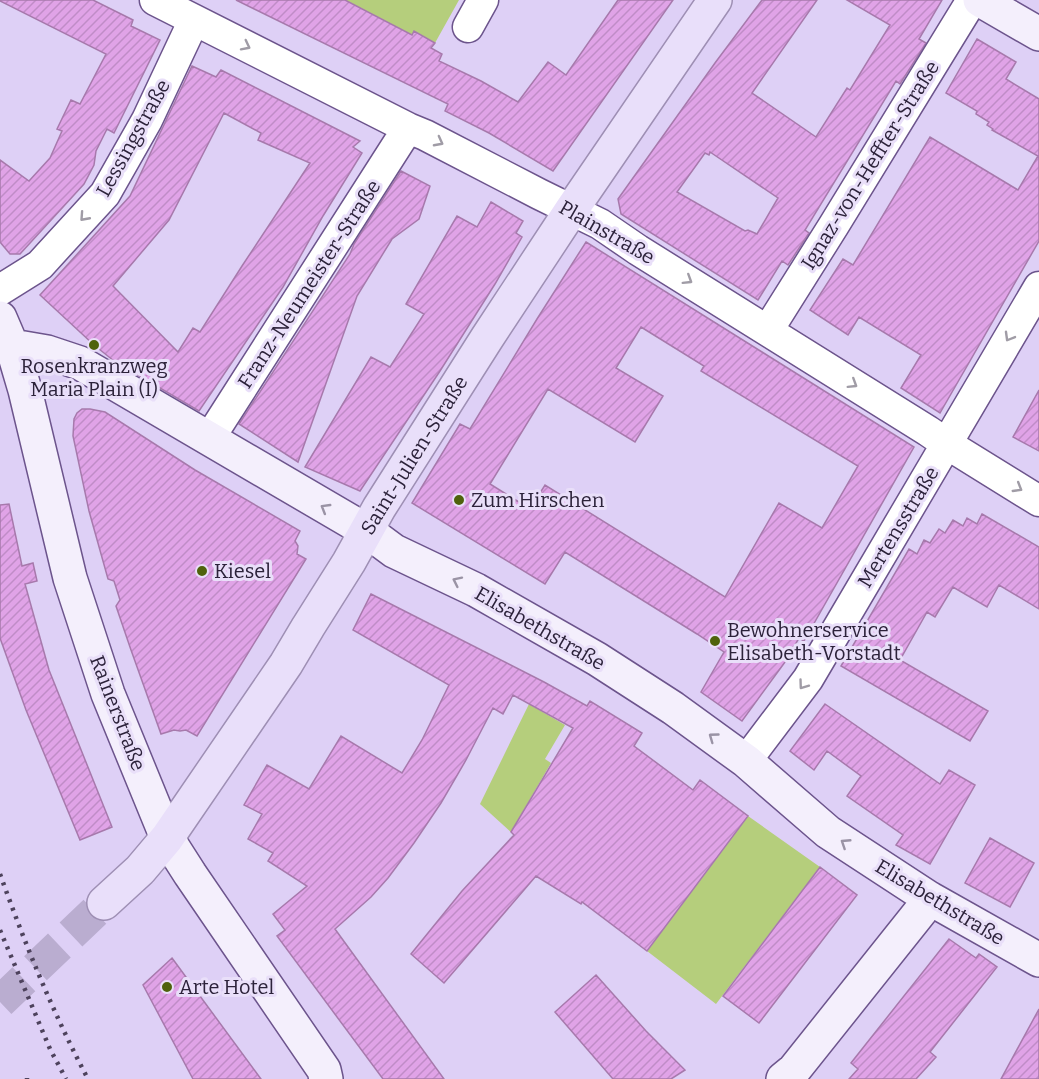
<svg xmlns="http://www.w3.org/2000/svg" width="1039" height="1079" font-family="Bitter,serif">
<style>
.green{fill:#b5ce7c}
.building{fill:url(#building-hatch);stroke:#a779ac;stroke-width:1.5;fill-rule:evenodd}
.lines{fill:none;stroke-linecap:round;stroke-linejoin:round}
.primary-tunnel{stroke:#baadd0;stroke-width:33;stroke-dasharray:33 16;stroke-linecap:butt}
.street-casing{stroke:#6c548c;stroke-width:33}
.secondary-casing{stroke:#6c548c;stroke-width:36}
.primary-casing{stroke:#9e8fb4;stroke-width:36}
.street{stroke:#fff;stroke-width:30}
.secondary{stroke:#f4effc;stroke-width:33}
.primary{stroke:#e9dffa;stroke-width:33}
.rail{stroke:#4d425c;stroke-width:4.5;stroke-dasharray:3 6;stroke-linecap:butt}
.oneway{stroke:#a09ca6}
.oneway2{stroke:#9a93a5}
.poi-dot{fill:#4f620c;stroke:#e9dff9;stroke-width:2}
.labels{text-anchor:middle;stroke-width:6;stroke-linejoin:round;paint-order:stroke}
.street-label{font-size:20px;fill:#2c223a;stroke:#e9dff9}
.poi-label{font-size:20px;fill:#2c223a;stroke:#e9dff9;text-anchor:start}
</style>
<defs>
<pattern id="building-hatch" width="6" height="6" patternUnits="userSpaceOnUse" patternTransform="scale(1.5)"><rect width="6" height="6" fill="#e0a3e7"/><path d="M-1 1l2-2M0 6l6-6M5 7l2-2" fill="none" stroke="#c08cc7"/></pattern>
</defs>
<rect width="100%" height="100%" fill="#ded0f6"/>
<!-- green -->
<path class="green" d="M345,0H459L435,43L414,31L412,35Z
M529,704L565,725L545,759L551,763L511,832L514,835L480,804Z
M748,816L820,867L716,1004L647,951Z"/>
<!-- building -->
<path class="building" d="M0,0H93L133,20L131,26L160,40L114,133L107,129L96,151L94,165L84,184L20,254H10L0,242V160L29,181L50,158L62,131L57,129L71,100L80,104L106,54L0,1Z
M236,0H345L412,35L414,31L435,43L431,48L442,54L439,61L481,81L518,102L548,62L566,75L618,0H673L553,171L489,133L445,111L448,104Z
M762,0H817L752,93L816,137L847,88L850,90L890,25L847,0H942L919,39L926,43L900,84L896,81L805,230L809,233L788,265L782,261L758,300L621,214L618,199L715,63ZM710,152L778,198L757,234L748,230L745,231L677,192L705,153L709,155Z
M977,39L1016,62L1006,79L1039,99V241L940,413L901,388L921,355L859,317L848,335L810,310L843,259L853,265L930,137L1018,190L1038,156L992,130L993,129L987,125L989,122L976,114L977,111L946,93Z
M192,66L216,77L221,70L360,141L353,147L362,153L323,216L283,287L199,411L114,361L94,345L40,295L130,196ZM224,113L261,133L258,140L310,163L242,266L200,332L193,328L178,352L113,286L169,220Z
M401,171L430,186L419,219L392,239L357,296L298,462L239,424L350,254L354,244Z
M491,202L523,221L516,233L522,237L495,284L440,371L360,491L305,467L371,357L390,367L424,314L406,304L457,216L477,227Z
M586,242L914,447L804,641L799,638L785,662L742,721L701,692L724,652L697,634L565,552L545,584L412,503L460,424L470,429L537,319ZM641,327L704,366L701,371L858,466L822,528L779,503L725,597L545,485L530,509L490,484L548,389L635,442L663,396L616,368Z
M1039,390V451L1013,437Z
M82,409H90L105,412L195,470L300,531L295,541L298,546L297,554L306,559L197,736L186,730L180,731L174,730L161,734L131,650L116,606L120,600L114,581L108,579L89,511L73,436L74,419L77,413Z
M9,504L22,566L33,563L37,581L25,584L49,670L112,827L80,840L26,710L0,638V505Z
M982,514L1039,547V609L999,585L987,607L953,587L935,617L927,612L900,660L988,711L970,741L841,666L909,549L917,554L924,540L930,543L939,529L945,533L953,520L963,526L967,518L977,524Z
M371,594L544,682L587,706L590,701L642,733L634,746L693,790L700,780L748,816L647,951L582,902L581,904L536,876L444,983L411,954L462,891L514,835L511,832L573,728L513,695L503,714L493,708L466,760L441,803L414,843L388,878L371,897L335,929L444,1079H383L277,936L285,930L273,914L307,886L268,861L273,853L248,839L262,814L244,805L267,765L309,789L341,736L402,773L422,740L449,685L353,630Z
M825,704L940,784L949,770L975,785L930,864L896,845L903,835L847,796L861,776L827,751L814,770L790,751Z
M990,838L1034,863L1010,907L965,883Z
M820,867L857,895L759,1023L723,996Z
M949,939L976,958L979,954L997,967L930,1052L936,1057L916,1079H849L858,1069L851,1063Z
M172,958L261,1079H193L143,985Z
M596,975L646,1031L685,1070L671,1079H613L555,1012Z
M1039,1009V1079H1001Z"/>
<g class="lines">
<!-- primary-tunnel -->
<path class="primary-tunnel" d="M0,1002L104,903"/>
<defs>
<path id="street" d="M155,0L408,128L425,135L539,194L600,224L638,250L928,431L947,444L1039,501
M468,27L483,0
M0,290L40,265L105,194L147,120L194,20
M768,330L834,225L972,0
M209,439L408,128
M746,761L808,679L1039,287"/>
<path id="secondary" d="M980,0L1039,34
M0,318L12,346L25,390L70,578L108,694L167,838L190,874L324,1070L326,1079
M12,346L47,352L80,363L367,531L394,551L476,590L597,659L673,708L746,761L828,832L929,898L1039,960
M783,1079L794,1070L920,912L929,898"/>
<path id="primary" d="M104,903L140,870L167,838L286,664L308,627L349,562L379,508L487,338L572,209L715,0"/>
</defs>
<!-- street casing -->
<use href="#street" class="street-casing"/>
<!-- secondary casing -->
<use href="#secondary" class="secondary-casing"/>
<!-- primary casing -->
<use href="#primary" class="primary-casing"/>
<!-- street -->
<use href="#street" class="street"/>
<!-- secondary -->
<use href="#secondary" class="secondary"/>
<!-- primary -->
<use href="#primary" class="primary"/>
<!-- rail -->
<path class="rail" d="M0,874C25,944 53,1013 88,1079
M0,930L50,1049L66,1079
M27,1078V1079"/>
</g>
<!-- one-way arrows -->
<defs><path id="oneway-chevron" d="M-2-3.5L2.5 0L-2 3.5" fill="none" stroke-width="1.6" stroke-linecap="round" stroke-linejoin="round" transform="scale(1.5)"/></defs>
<g class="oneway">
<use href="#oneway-chevron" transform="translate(246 46) rotate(27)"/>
<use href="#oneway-chevron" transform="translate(439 142) rotate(28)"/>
<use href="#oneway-chevron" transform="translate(84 217) rotate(132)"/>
<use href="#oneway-chevron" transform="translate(688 280) rotate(32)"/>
<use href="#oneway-chevron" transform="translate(1009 337) rotate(120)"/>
<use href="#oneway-chevron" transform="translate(853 384) rotate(32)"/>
<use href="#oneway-chevron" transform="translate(1018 488) rotate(31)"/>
<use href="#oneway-chevron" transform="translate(803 685) rotate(126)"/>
</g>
<g class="oneway2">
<use href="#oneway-chevron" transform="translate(325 508) rotate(-149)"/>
<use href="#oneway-chevron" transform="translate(457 581) rotate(-154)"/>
<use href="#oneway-chevron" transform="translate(713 737) rotate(-144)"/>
<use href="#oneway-chevron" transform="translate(845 843) rotate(-147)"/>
</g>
<!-- markers -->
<g class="poi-dot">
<circle cx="94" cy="345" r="6"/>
<circle cx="459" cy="500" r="6"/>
<circle cx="202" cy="571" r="6"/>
<circle cx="715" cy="641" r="6"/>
<circle cx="167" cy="987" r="6"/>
</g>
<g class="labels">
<!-- street labels -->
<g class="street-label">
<text transform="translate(133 138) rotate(-61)" y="7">Lessingstraße</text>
<text transform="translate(870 165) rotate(-58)" y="7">Ignaz-von-Heffter-Straße</text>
<text transform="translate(607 232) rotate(30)" y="7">Plainstraße</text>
<text transform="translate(309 284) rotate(-57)" y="7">Franz-Neumeister-Straße</text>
<text transform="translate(414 455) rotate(-58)" y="7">Saint-Julien-Straße</text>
<text transform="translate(898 527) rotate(-59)" y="7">Mertensstraße</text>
<text transform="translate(540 628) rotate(30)" y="7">Elisabethstraße</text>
<text transform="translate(118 713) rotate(69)" y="7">Rainerstraße</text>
<text transform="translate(940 902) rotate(31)" y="7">Elisabethstraße</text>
</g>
<!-- poi labels -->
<g class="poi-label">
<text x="94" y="373" text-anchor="middle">Rosenkranzweg<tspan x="94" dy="23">Maria Plain (I)</tspan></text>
<text x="471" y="507">Zum Hirschen</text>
<text x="214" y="578">Kiesel</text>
<text x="727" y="637">Bewohnerservice<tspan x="727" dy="23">Elisabeth-Vorstadt</tspan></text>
<text x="179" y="994">Arte Hotel</text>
</g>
</g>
</svg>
